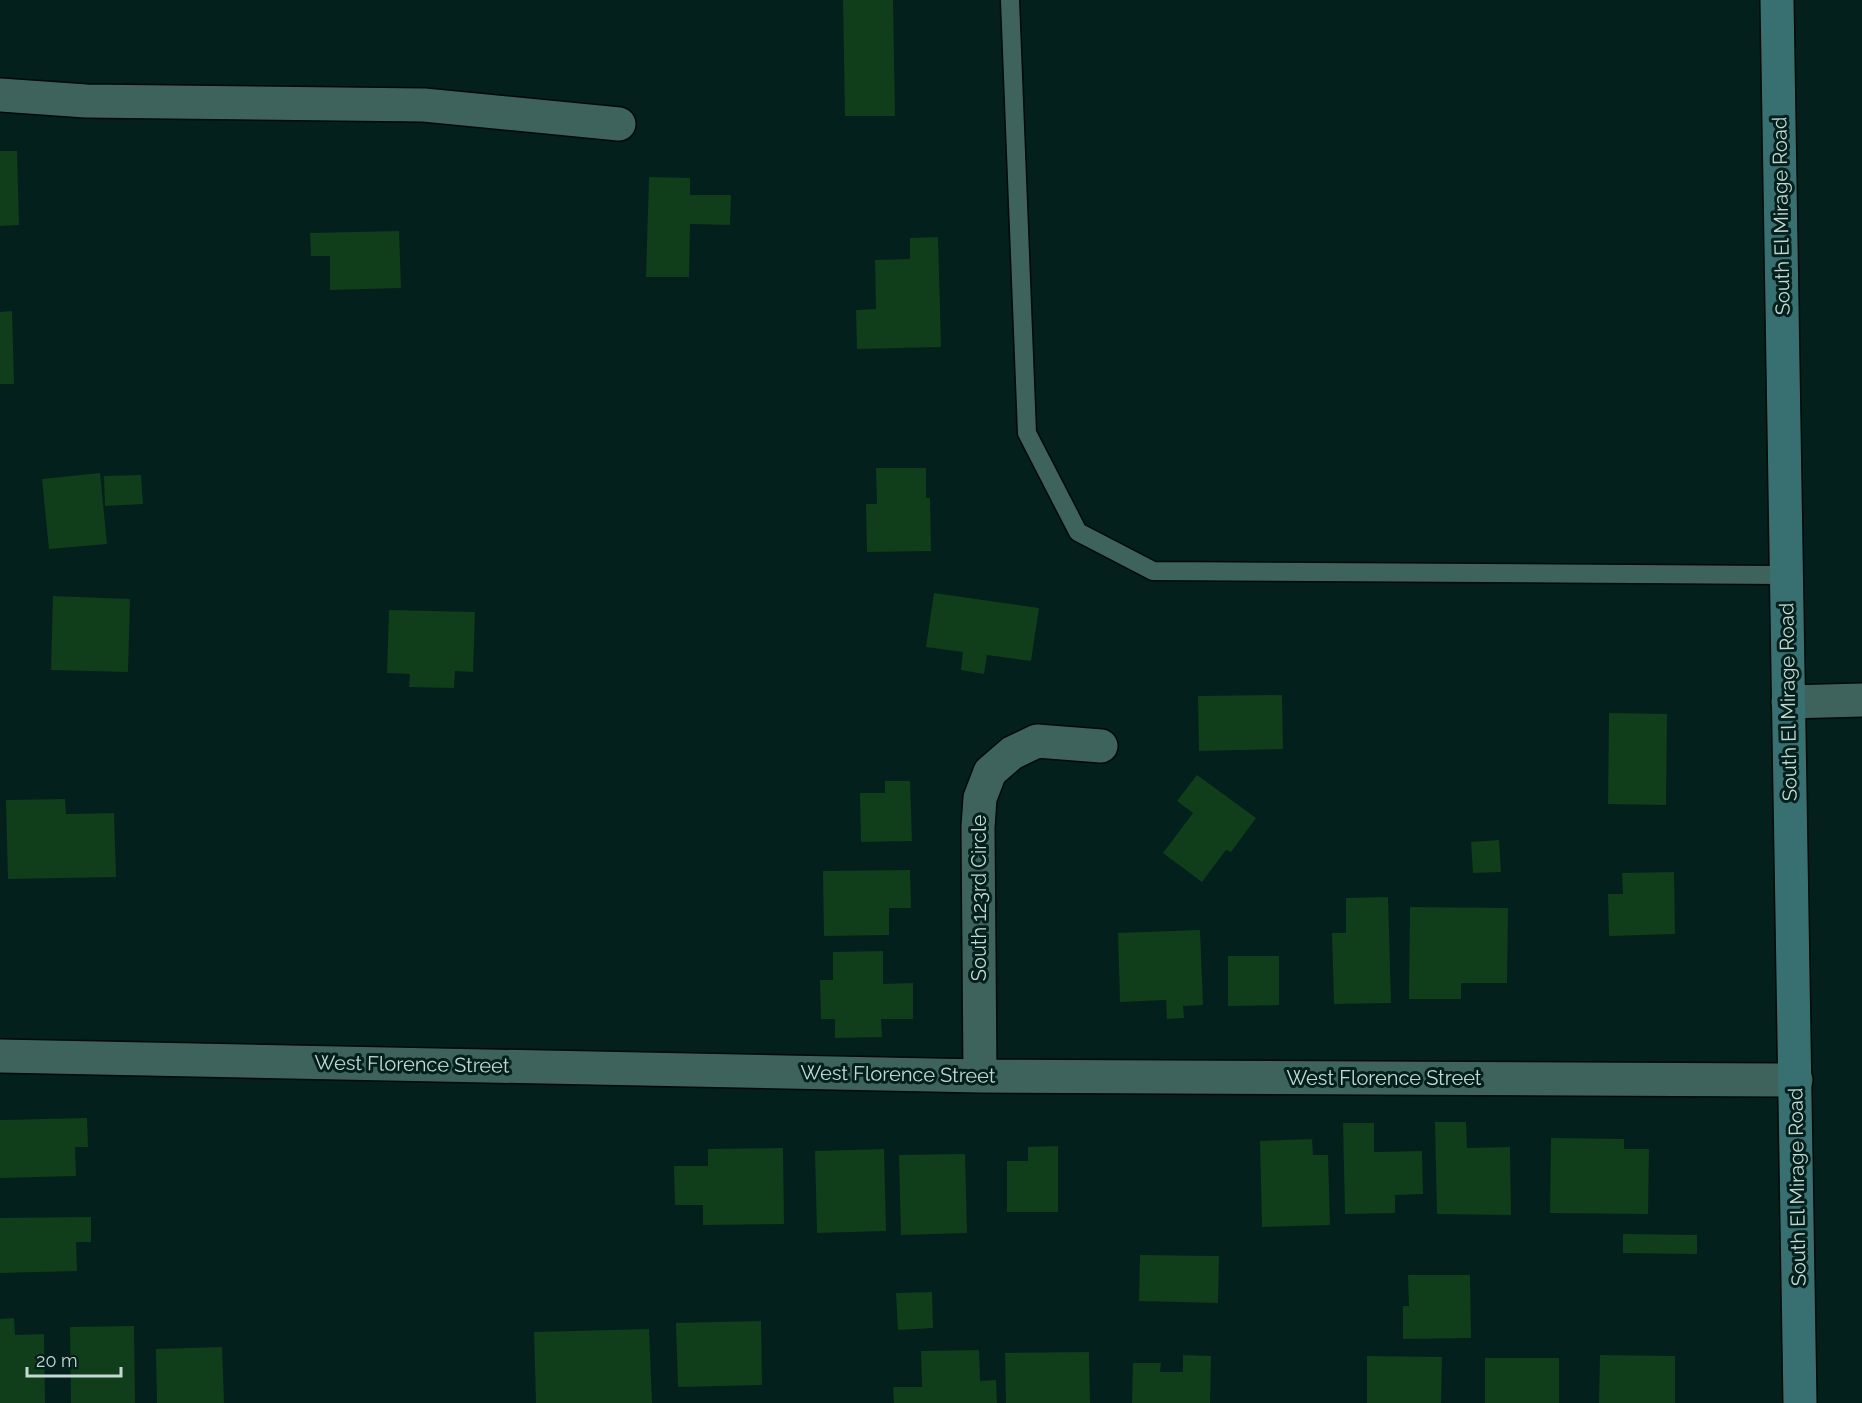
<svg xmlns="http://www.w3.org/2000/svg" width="1862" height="1403" font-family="Raleway,sans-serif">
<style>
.building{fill:#103d1a}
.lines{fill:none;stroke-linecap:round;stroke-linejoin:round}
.lane-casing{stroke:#000906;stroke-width:21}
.street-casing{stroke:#000906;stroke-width:36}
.secondary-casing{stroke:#000906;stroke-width:36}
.lane{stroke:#3d635c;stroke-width:18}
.street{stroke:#3d635c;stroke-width:33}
.secondary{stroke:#387071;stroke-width:33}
.labels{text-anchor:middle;stroke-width:6;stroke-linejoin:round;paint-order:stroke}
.street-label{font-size:20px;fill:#c5d9d4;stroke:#03201c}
</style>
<rect width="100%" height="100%" fill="#03201c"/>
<!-- building -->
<path class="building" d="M843,0H893L895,116H845Z
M0,151H17L19,225L0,226Z
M649,177L690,178V195H731L730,225L690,224L689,277H646Z
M399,231L401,288L330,290V256H311L310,233Z
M938,237L941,347L857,349L856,310L876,309L875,260L910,259V238Z
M12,311L14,384H0V312Z
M876,468H926V498H930L931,551L867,552L866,504H877Z
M100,473L107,544L49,549L42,479Z
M141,475L143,504L105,506L104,476Z
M934,593L1039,608L1031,661L987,655L984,674L961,670L963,652L926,647Z
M53,596L130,599L128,672L51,670Z
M389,610L475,612L473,672L455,671L454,688L409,687L410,674L387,673Z
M1282,695L1283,749L1199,751L1198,696Z
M1609,713L1667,714L1666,805L1608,804Z
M1197,775L1256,818L1231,852L1226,850L1202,882L1163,853L1193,813L1177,801Z
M885,781H910L912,841L861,842L860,793H885Z
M65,799L66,814L114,813L116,877L8,879L6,800Z
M1499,840L1501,872L1473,873L1471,842Z
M910,870L911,908H889V935L824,936L823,871Z
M1674,872L1675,934L1609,936L1608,894H1623L1622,873Z
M1388,897L1391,1003L1334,1004L1332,933H1346V898Z
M1410,907L1508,908L1507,983H1461V999H1409Z
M1200,930L1203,1005L1183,1006L1184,1018L1167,1019L1166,1000L1120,1002L1118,933Z
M883,951V984L913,983V1019H881L882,1037L835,1038V1019H821L820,980H833V952Z
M1228,956H1279V1005L1228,1006Z
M87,1118L88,1147H75L76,1176L0,1178V1120Z
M1435,1122H1466L1467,1148L1510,1147L1511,1215L1437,1214Z
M1343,1123H1374V1152L1422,1151L1423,1194L1395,1195V1213L1345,1214Z
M1551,1138L1624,1139V1149H1649L1648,1214L1550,1213Z
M1312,1139L1313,1155H1328L1330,1225L1262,1227L1260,1141Z
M1058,1146V1212H1007V1161H1028V1147Z
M783,1148L784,1224L703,1225V1205H675L674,1166H708V1149Z
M884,1149L886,1231L817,1233L815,1151Z
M965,1154L967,1233L901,1235L899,1155Z
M91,1217V1242H76L77,1271L0,1273V1218Z
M1623,1234L1697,1235V1254L1623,1253Z
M1140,1255L1219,1256L1218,1303L1139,1301Z
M1408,1275H1470L1471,1338L1403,1339V1306H1409Z
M932,1292L933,1328L898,1330L896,1293Z
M14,1318L15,1335L44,1334L45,1403H0V1319Z
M761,1321L762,1385L678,1387L676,1323Z
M134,1326L135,1403H71L70,1327Z
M649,1329L652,1403H536L534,1332Z
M222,1347L224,1403H157L156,1349Z
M979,1350L980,1381L996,1380L997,1403H894L893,1387H922L921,1351Z
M1089,1352L1090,1403H1006L1005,1353Z
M1183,1355L1211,1356L1210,1403H1132L1133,1363H1161L1160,1372H1183Z
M1600,1355L1675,1356V1403H1599Z
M1367,1356L1442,1357L1441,1403H1367Z
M1485,1358H1559V1403H1485Z"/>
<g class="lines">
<defs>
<path id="lane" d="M1010,0L1027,433L1078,532L1153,571L1786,575"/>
<path id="street" d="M0,95L86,101L424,105L619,124
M1788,702L1862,700
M0,1056L980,1076L1796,1080
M980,1076L978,827L980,798L990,772L1012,753L1037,741L1101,746"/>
<path id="secondary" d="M1777,0L1800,1403"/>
</defs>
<!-- lane casing -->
<use href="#lane" class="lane-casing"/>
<!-- street casing -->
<use href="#street" class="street-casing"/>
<!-- secondary casing -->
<use href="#secondary" class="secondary-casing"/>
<!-- lane -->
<use href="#lane" class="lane"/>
<!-- street -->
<use href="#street" class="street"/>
<!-- secondary -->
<use href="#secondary" class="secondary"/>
</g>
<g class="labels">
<!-- street labels -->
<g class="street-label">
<text transform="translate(1781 216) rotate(-91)" y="7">South El Mirage Road</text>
<text transform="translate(1788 702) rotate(-91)" y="7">South El Mirage Road</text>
<text transform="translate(979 898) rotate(-90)" y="7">South 123rd Circle</text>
<text transform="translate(412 1064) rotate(1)" y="7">West Florence Street</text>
<text transform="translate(898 1074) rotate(1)" y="7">West Florence Street</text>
<text x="1384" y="1085">West Florence Street</text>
<text transform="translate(1797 1187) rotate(-91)" y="7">South El Mirage Road</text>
</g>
</g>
<!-- scale -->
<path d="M27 1367v9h94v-9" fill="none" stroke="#c5d9d4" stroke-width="3"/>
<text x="36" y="1367" font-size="18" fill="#c5d9d4" stroke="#03201c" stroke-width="4.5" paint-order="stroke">20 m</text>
</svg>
